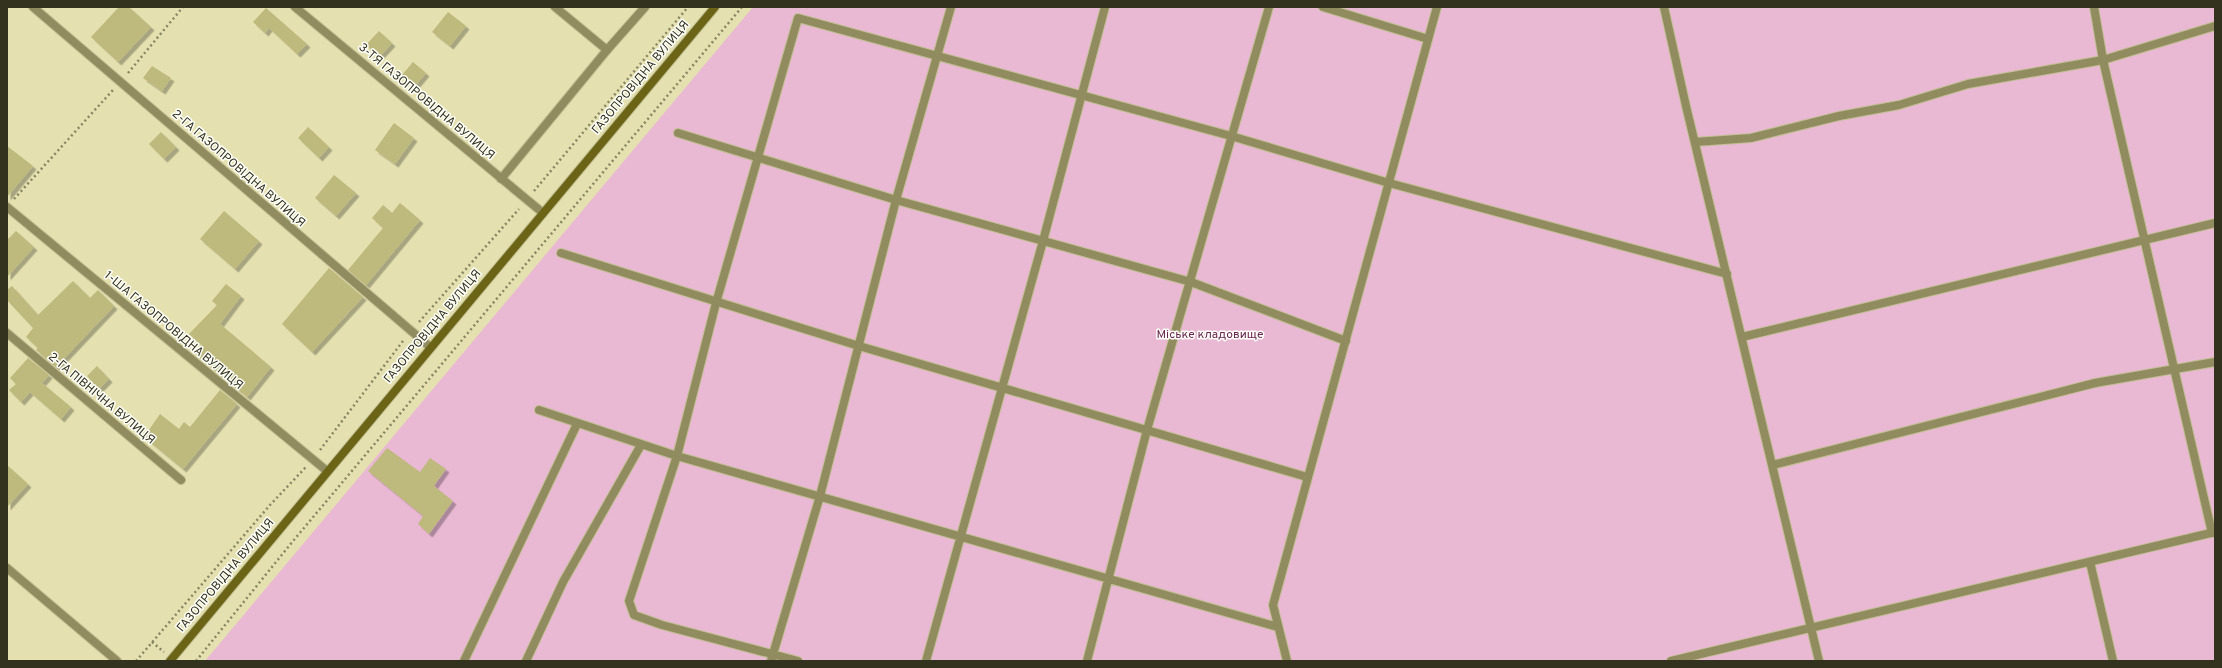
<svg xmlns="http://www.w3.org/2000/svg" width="2222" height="668" font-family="Overpass,sans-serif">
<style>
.green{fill:#e9b8d3}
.building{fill:#beb97d;filter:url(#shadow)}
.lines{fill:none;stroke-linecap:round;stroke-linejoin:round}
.service-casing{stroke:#c1bd92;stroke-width:10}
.minor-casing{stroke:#c1bd92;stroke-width:10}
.secondary-casing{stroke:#c1bd92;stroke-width:10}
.path{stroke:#888563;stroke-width:2.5;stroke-dasharray:2 3;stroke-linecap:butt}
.service{stroke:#908c5f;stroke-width:8}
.minor{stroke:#908c5f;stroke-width:8}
.secondary{stroke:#6b6416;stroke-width:8}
.labels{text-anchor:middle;stroke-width:3;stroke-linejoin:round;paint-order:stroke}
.street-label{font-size:12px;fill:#33321e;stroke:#fffffa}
.park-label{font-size:12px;fill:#692651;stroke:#fffffa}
</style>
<defs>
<filter id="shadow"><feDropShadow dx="3.5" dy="3.5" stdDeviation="0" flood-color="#0004"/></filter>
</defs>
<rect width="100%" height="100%" fill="#e4e0af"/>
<!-- green -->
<path class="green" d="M753,7H2215V661H205Z"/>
<!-- building -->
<path class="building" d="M119,7H129L151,27L118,62L91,37Z
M266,8L307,44L297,54L269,28L265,33L253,22Z
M448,12L466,26L450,46L432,32Z
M379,31L392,43L379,57L366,45Z
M413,62L426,73L415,86L402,75Z
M152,66L171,78L162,91L143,78Z
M394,123L414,138L395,164L375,150Z
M308,127L329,147L319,158L298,138Z
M161,132L176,147L164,159L149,144Z
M7,146L33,166L7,197Z
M334,175L356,193L336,216L315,198Z
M400,203L420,220L366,285L348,270L383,228L372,218L383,205L392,213Z
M224,211L259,241L235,269L200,239Z
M16,231L34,247L7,277V240Z
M329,268L363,297L312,352L282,324Z
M73,281L90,298L98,290L114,306L56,367L36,350L38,348L26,337L33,328L7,300V290L12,286L38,315Z
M226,284L241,296L220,324L271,367L247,397L196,354L203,346L189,334L217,305L212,301Z
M28,358L49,375L42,383L71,407L61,419L30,392L21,402L9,390L16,384L10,378Z
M97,366L109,379L99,389L87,376Z
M220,390L237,404L183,469L144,437L160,414L179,429L184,422L190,427Z
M387,448L420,472L430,458L446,469L434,486L453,501L429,534L418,524L423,516L368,471Z
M7,465L28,484L7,507Z"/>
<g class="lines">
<defs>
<path id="service" d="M1323,7L1428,39
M1664,7L1686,106L1811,628
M2094,7L2103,60L2212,533
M607,50L645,7
M678,133L896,200L1191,282L1346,341
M1695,142L1751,138L1839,116L1899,105L1968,84L2103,60L2215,26
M561,253L859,346L1307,477
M1742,337L2215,223
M539,410L677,456L1278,627
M1773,465L2095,383L2215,362
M2090,562L2113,661
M464,661L577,424
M526,661L563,582L641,445
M771,661L820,496L896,200L951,7
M798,661L662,625L634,615L629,601L677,456L716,303L798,18L1231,136L1389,183L1727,274
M926,661L1043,241L1105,7
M1087,661L1147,430L1269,7"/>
<path id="minor" d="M33,7L430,347
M295,7L543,213
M501,179L607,50L555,7
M7,207L327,471
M7,333L181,480
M7,568L117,661
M1811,628L1819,661
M1287,661L1273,605L1437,7
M1671,661L2215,532"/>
<path id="secondary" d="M170,661L715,7"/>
</defs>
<!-- service casing -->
<use href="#service" class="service-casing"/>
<!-- minor casing -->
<use href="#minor" class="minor-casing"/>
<!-- secondary casing -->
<use href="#secondary" class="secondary-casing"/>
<!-- path -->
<path class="path" d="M128,73L183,7
M534,191L688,7
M14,199L113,90
M419,322L519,209
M320,450L403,341
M152,642L164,652
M136,661L270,505L306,467
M196,661L293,541L742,7"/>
<!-- service -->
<use href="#service" class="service"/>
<!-- minor -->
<use href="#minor" class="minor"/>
<!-- secondary -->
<use href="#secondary" class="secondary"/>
</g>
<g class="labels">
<!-- street labels -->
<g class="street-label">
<text transform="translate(640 77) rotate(-50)" y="4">ГАЗОПРОВІДНА ВУЛИЦЯ</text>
<text transform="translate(427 101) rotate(40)" y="4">3-ТЯ ГАЗОПРОВІДНА ВУЛИЦЯ</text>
<text transform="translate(239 168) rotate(41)" y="4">2-ГА ГАЗОПРОВІДНА ВУЛИЦЯ</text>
<text transform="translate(432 326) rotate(-50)" y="4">ГАЗОПРОВІДНА ВУЛИЦЯ</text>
<text transform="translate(174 330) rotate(40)" y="4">1-ША ГАЗОПРОВІДНА ВУЛИЦЯ</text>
<text transform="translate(102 398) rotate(40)" y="4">2-ГА ПІВНІЧНА ВУЛИЦЯ</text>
<text transform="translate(225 575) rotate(-50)" y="4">ГАЗОПРОВІДНА ВУЛИЦЯ</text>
</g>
<!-- park labels -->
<g class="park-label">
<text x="1210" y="338">Міське кладовище</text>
</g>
</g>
<!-- border -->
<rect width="2222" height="668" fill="none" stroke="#33321e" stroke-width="16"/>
</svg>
